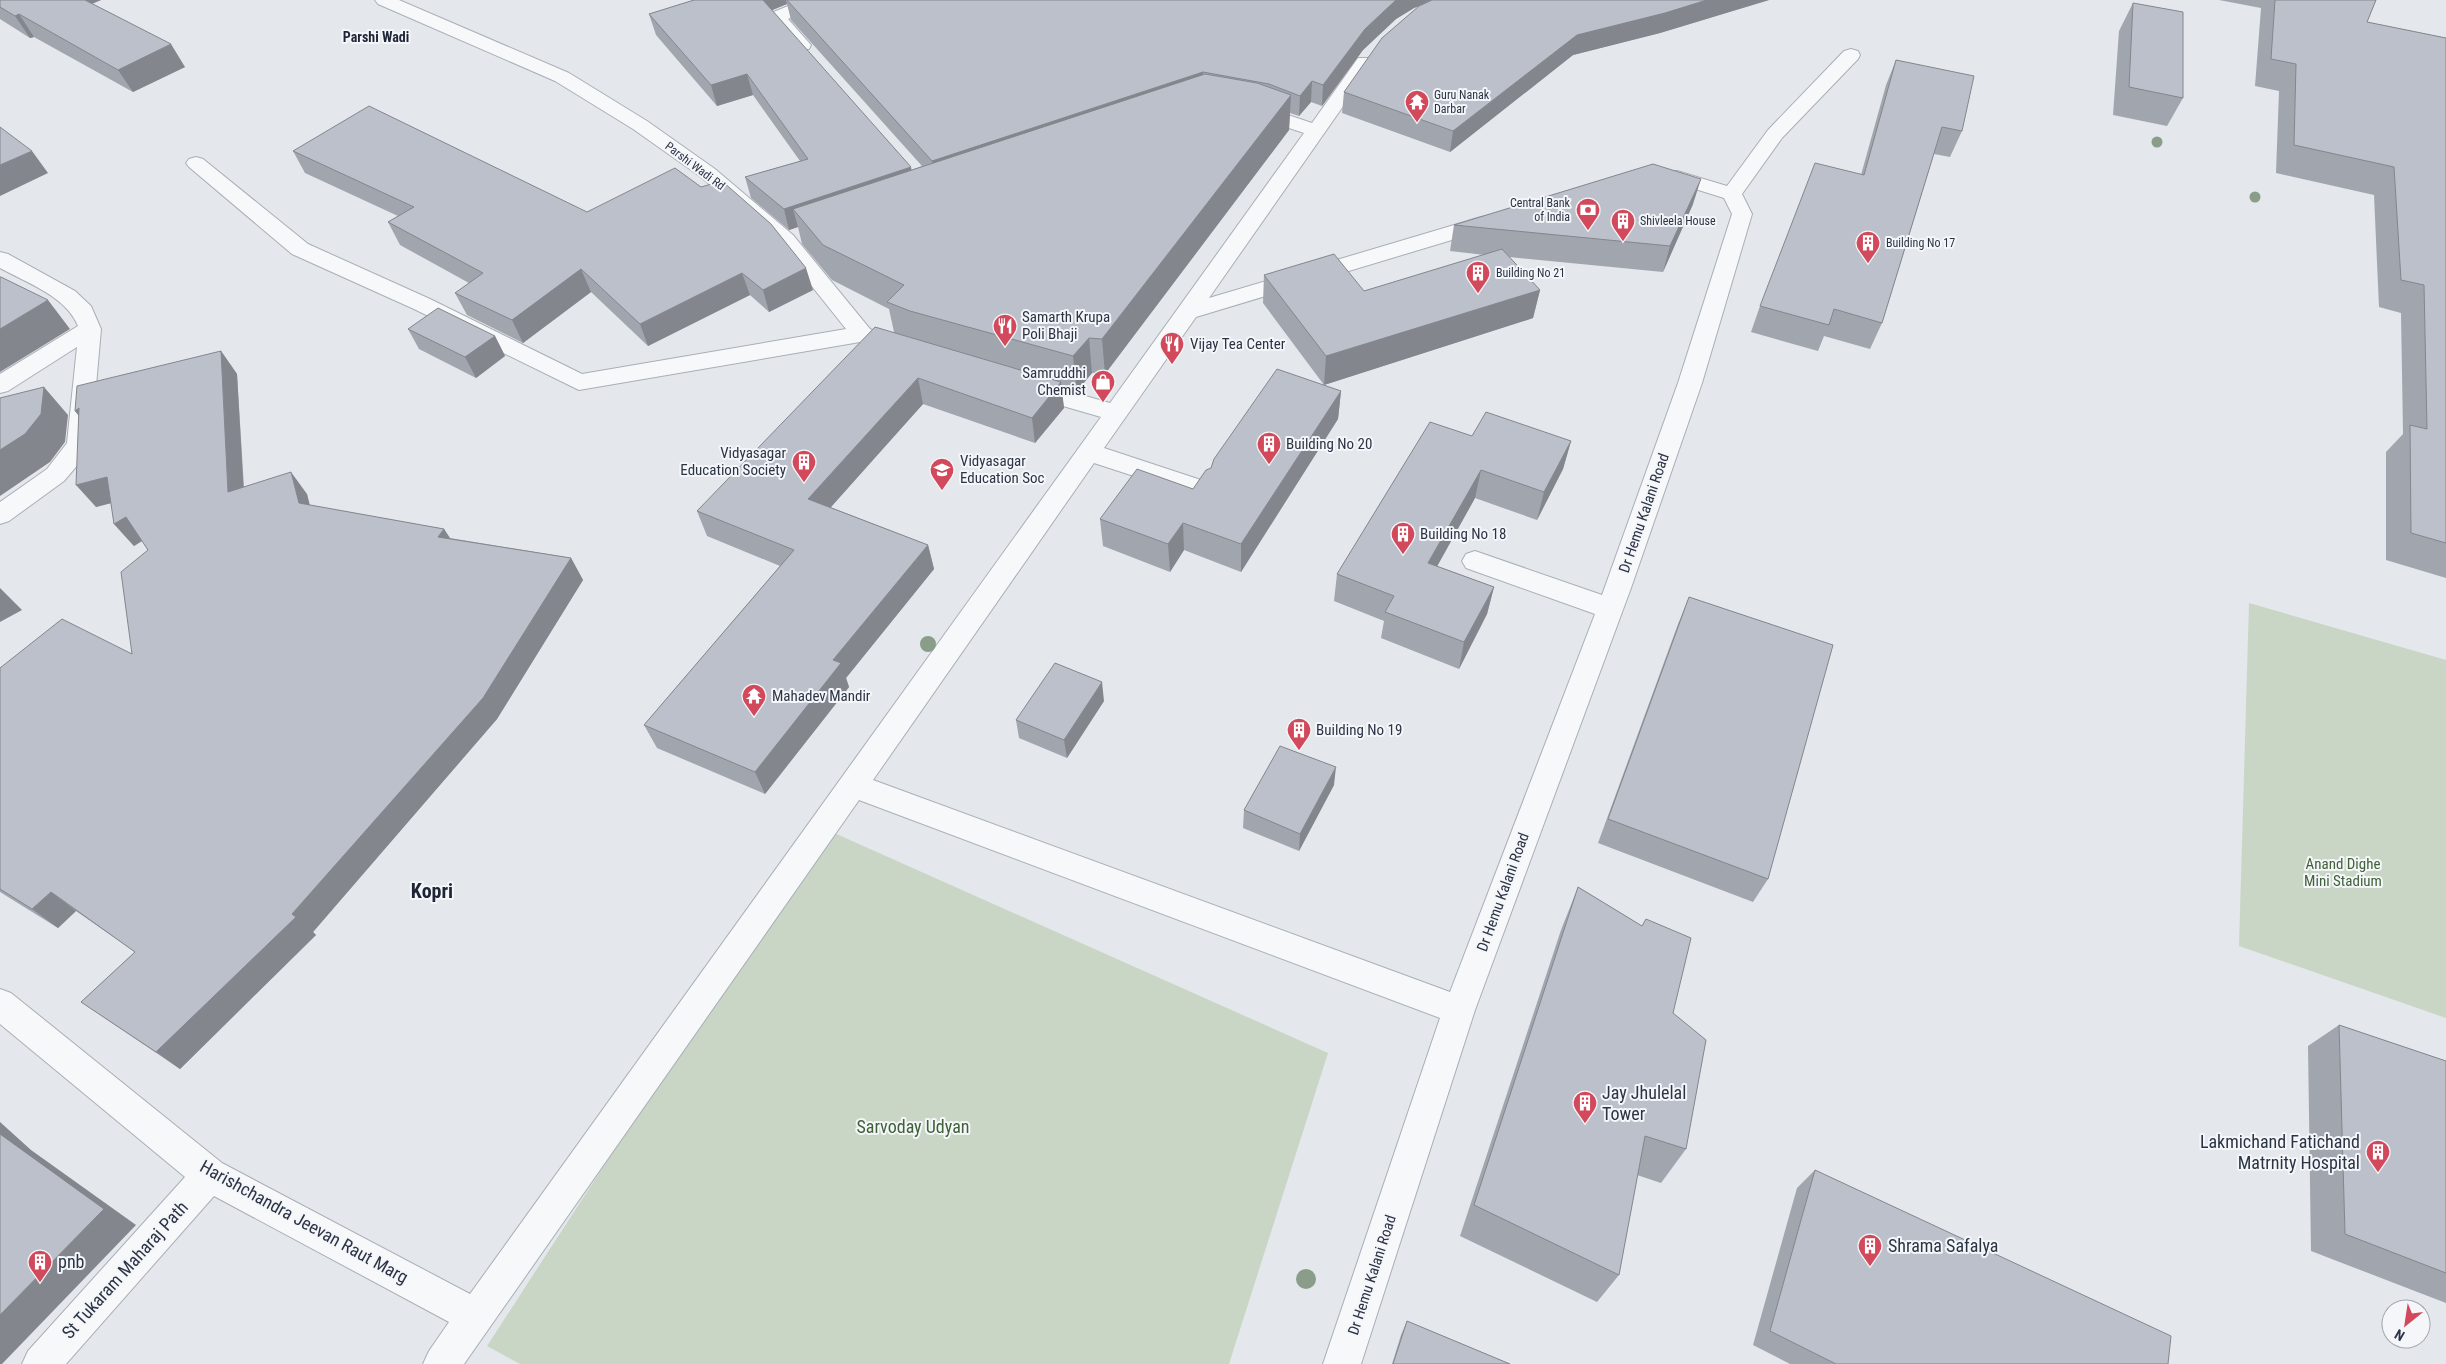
<svg xmlns="http://www.w3.org/2000/svg" width="2446" height="1364" font-family="'Roboto Condensed',sans-serif">
<style>
.green{fill:#c9d6c5}
.lines{fill:none;stroke-linecap:round;stroke-linejoin:round}
.minor-casing{stroke:#a9aeb7;stroke-width:2}
.minor{fill:#f7f8fa;fill-rule:evenodd}
.tree{fill:#899d89}
.wall{fill:#a1a5ae;fill-rule:evenodd}
.shaded-wall{fill:#83868d}
.building{fill:#bbc0ca;stroke:#83868d}
.labels{text-anchor:middle;stroke-width:4;stroke-linejoin:round;paint-order:stroke}
.far-poi-label{font-size:12px;fill:#2b3445;stroke:#f4f6f9;text-anchor:start}
.far-street-label{font-size:12px;fill:#2b3445;stroke:#f4f6f9}
.far-neighbourhood-label{font-size:14px;font-weight:bold;fill:#1d2536;stroke:#f4f6f9}
.poi-label{font-size:15px;fill:#2b3445;stroke:#f4f6f9;text-anchor:start}
.street-label{font-size:15px;fill:#2b3445;stroke:#f4f6f9}
.park-label{font-size:15px;fill:#3f6138;stroke:#f4f6f9}
.near-poi-label{font-size:18px;fill:#2b3445;stroke:#f4f6f9;text-anchor:start}
.near-park-label{font-size:18px;fill:#3f6138;stroke:#f4f6f9}
.near-street-label{font-size:18px;fill:#2b3445;stroke:#f4f6f9}
.district-label{font-size:20px;font-weight:bold;fill:#1d2536;stroke:#f4f6f9}
</style>
<rect width="100%" height="100%" fill="#e4e7ec"/>
<!-- green -->
<path class="green" d="M2249,603L2446,660V1018L2239,946Z
M823,828L1328,1053L1229,1364H520L487,1346Z"/>
<g class="lines">
<defs>
<path id="minor" d="M375,0H399L569,73L647,121L715,169L793,235L870,329L909,345L912,350L909,355C893,360 875,348 860,342L579,390L414,309L292,254L189,167L186,163L189,159L196,157L203,159L308,244L430,299L582,374L846,329L779,245L701,177L633,129L555,81L378,4Z
M803,0H827L824,4L788,19L811,45L809,49H795L768,17L771,13Z
M1851,49L1858,51L1860,55L1858,59L1782,138L1742,194L1752,214L1702,383L1631,588L1475,1010L1361,1364H1323L1440,1018L859,800L464,1364H423L429,1351L449,1322L214,1196L66,1364H22L28,1351L185,1177L0,1024V989L11,993L222,1163L470,1294L1101,417L1018,393L1014,387L1018,381L1026,379L1110,403L1304,133L1247,114L1244,110L1247,106H1261L1312,123L1358,58H1372L1374,62L1209,298L1481,217L1488,216L1495,217L1498,222L1495,227L1196,317L1104,448L1210,483L1213,489L1210,495L1201,498L1094,463L873,780L1450,992L1595,614L1466,568L1462,561L1466,554L1475,551L1602,595L1678,383L1732,214L1724,198L1676,183L1655,182L1652,178L1655,174L1677,171L1727,186L1768,130L1844,51Z
M0,252L8,254L75,291L91,306L101,329L91,443L81,461L64,481L9,521L0,524V502L47,469L67,443L77,347L8,391L0,393V374L78,326C66,296 27,283 0,268Z"/>
</defs>
<!-- minor casing -->
<use href="#minor" class="minor-casing"/>
<!-- minor -->
<use href="#minor" class="minor"/>
</g>
<!-- trees -->
<g class="tree">
<circle cx="2157" cy="142" r="5.5"/>
<circle cx="2255" cy="197" r="5.5"/>
<circle cx="928" cy="644" r="8"/>
<circle cx="1306" cy="1279" r="10"/>
</g>
<!-- wall -->
<path class="wall" d="M0,0H101L92,4L185,67L133,92L34,37L30,38L0,19Z
M694,0H1769L1660,33L1573,55L1450,152L1342,113L1344,92L1425,4L1414,8L1396,19L1363,50L1322,106L1311,102L1299,116L1290,113L1289,130L1105,374L1092,373L1077,391L1061,387L1064,408L1035,443L923,404L830,507L928,545L934,569L846,678L849,687L765,794L657,748L644,725L780,566L707,536L697,511L894,332L889,309L832,280L802,244L798,227L789,230L751,198L745,177L800,161L753,95L717,106L656,35L649,14ZM787,4L791,20L922,166L911,170L772,10Z
M2219,0H2376L2367,22L2446,38V578L2386,560V452L2403,434L2401,313L2379,307L2374,195L2276,173L2279,91L2255,86L2261,8Z
M2133,3L2183,98L2167,126L2113,115L2119,31Z
M1896,60L1962,131L1950,157L1934,154L1882,323L1870,349L1824,336L1818,351L1751,332L1760,306L1861,175L1886,85Z
M293,151L587,212L813,290L769,312L750,295L648,346L591,292L523,343L467,315L455,293L469,283L400,245L388,222L398,216L305,173Z
M1693,204L1663,272L1509,257L1540,290L1533,318L1324,385L1263,303L1264,275L1364,291L1485,255L1450,251L1454,225Z
M408,329L495,336L505,356L476,378L419,349Z
M221,351L237,374L244,487L307,494L309,505L444,529L450,538L571,558L583,580L497,719L313,932L316,935L180,1069L81,1002L135,952L76,911L58,928L0,892V668L132,654L148,550L142,541L134,546L114,524L111,503L96,507L78,415L75,411Z
M1341,391L1338,419L1241,572L1184,550L1170,572L1103,546L1100,519L1193,489L1211,468Z
M1472,436L1571,441L1563,469L1537,520L1475,498L1437,566L1494,587L1487,614L1459,669L1381,638L1384,621L1334,601L1337,574Z
M1689,597L1768,879L1753,902L1598,843L1678,624Z
M1104,701L1067,758L1019,738L1016,720Z
M1334,785L1299,851L1243,828L1244,810Z
M1578,887L1642,926L1673,1013L1686,1149L1661,1183L1637,1175L1619,1275L1597,1302L1460,1236L1561,930Z
M2339,1025L2446,1061V1303L2311,1251L2308,1046Z
M1815,1170L2168,1364H1790L1753,1345L1797,1188Z
M1407,1321L1510,1364H1392L1401,1335Z"/>
<!-- shaded-wall -->
<path class="shaded-wall" d="M70,0H101L76,10Z
M762,0H786L787,4L770,11Z
M1396,0H1433L1414,8L1396,19L1363,50L1322,106L1323,85L1365,29Z
M1707,0H1769L1660,33L1573,55L1450,152L1453,131L1577,35Z
M19,14L34,37L30,38L15,16Z
M171,44L185,67L133,92L118,70Z
M1203,72V93L936,182L932,161Z
M747,74L753,95L717,106L711,85Z
M1312,81L1311,102L1299,116L1300,96Z
M1291,95L1289,130L1105,374L1102,339Z
M32,151L48,173L0,196V165Z
M911,167L915,188L793,209L798,227L789,230L784,209Z
M1701,179L1693,204L1663,272L1670,246Z
M806,268L813,290L769,312L763,290Z
M581,269L591,292L523,343L512,320Z
M742,273L750,295L648,346L640,324Z
M1540,290L1533,318L1324,385L1326,356Z
M48,300L70,329L0,372V329Z
M495,336L505,356L476,378L465,357Z
M1089,338L1092,373L1077,391L1073,356Z
M221,351L237,374L245,515L228,492Z
M918,378L923,404L816,524L808,499Z
M1061,382L1064,408L1035,443L1032,418Z
M44,387L68,415L65,442L50,462L0,496V450Z
M1341,391L1338,419L1241,572V544Z
M79,408L94,433L75,411Z
M1571,441L1563,469L1537,520L1544,492Z
M1481,470L1475,498L1424,590L1428,563Z
M291,472L307,494L315,525L299,503Z
M107,477L127,499L96,507L76,485Z
M126,517L145,539L134,546L114,524Z
M1183,523L1184,550L1170,572L1168,544Z
M444,529L458,551L438,537Z
M928,545L934,569L846,678L849,687L765,794L755,772L833,660Z
M571,558L583,580L497,719L313,932L316,935L180,1069L156,1052L292,914Z
M1494,587L1487,614L1459,669L1464,642Z
M0,588L22,610L0,622Z
M1102,682L1104,701L1067,758L1064,740Z
M1336,767L1334,785L1299,851L1300,834Z
M51,892L76,911L58,928L32,909Z
M0,1122L31,1150L136,1225L2,1364H0Z"/>
<!-- building -->
<path class="building" d="M0,0H85L171,44L118,70L19,14L15,16L0,7Z
M694,0H763L911,167L784,209L745,177L808,159L747,74L711,85L649,14Z
M787,0H1396L1365,29L1323,85L1312,81L1300,96L1269,84L1203,72L932,161Z
M1432,0H1707L1665,13L1577,35L1453,131L1344,92L1382,38L1419,6Z
M2275,0H2376L2367,22L2446,38V543L2411,533L2410,425L2427,429L2424,285L2401,280L2394,167L2294,145L2296,64L2271,59Z
M2133,3L2183,12V98L2129,87Z
M1896,60L1974,76L1962,131L1942,127L1882,323L1834,309L1829,325L1760,306L1815,163L1864,175Z
M1205,74L1257,83L1291,95L1102,339L1089,338L1073,356L910,311L887,302L904,285L823,245L793,209Z
M369,106L587,212L675,168L701,187L722,181L771,224L806,268L763,290L742,273L640,324L581,269L512,320L455,293L483,273L388,222L414,207L293,151Z
M0,127L32,151L0,165Z
M1653,164L1701,179L1670,246L1454,225Z
M1502,249L1540,290L1326,356L1264,275L1334,254L1364,291Z
M0,277H1L48,300L0,329Z
M438,308L495,336L465,357L408,329Z
M875,327L1061,382L1032,418L918,378L808,499L928,545L833,660L841,663L755,772L644,725L794,550L697,511Z
M221,351L228,492L291,472L299,503L444,529L438,537L571,558L483,698L292,914L296,917L156,1052L81,1002L135,952L51,892L32,909L0,889V668L62,619L132,654L121,572L148,550L126,517L114,524L107,477L76,485L79,408L75,411L77,386Z
M1277,369L1341,391L1241,544L1183,523L1168,544L1100,519L1137,469L1193,489L1206,470L1211,468L1214,459Z
M44,387L41,414L25,434L0,450V398Z
M1486,412L1571,441L1544,492L1481,470L1428,563L1494,587L1464,642L1385,612L1394,596L1337,574L1430,422L1472,436Z
M1689,597L1833,645L1768,879L1608,819Z
M1055,663L1102,682L1064,740L1016,720Z
M1280,746L1336,767L1300,834L1244,810Z
M1578,887L1642,926L1646,919L1691,938L1673,1013L1706,1040L1686,1149L1645,1136L1619,1275L1474,1205Z
M2339,1025L2446,1061V1273L2345,1234Z
M0,1134L104,1209L0,1315Z
M1815,1170L2171,1336L2168,1364H1836L1770,1331Z
M1407,1321L1510,1364H1393Z"/>
<!-- icons -->
<defs>
<symbol id="temple-pin" viewBox="-11 -11 22 30"><path d="M0 17L-7.5 6A9.5 9.5 0 1 1 7.5 6Z" fill="#d1495b" stroke="#f4f6f9"/><path d="M0-6L5-2H3V0L6.5 2.5H4V6H1.5V3h-3V6H-4V2.5H-6.5L-3 0V-2H-5Z" fill="#fff"/></symbol>
<symbol id="bank-pin" viewBox="-11 -11 22 30"><path d="M0 17L-7.5 6A9.5 9.5 0 1 1 7.5 6Z" fill="#d1495b" stroke="#f4f6f9"/><path d="M-6-4H6V4H-6ZM0-2.3a2.3 2.3 0 1 0 0 4.6a2.3 2.3 0 1 0 0-4.6Z" fill="#fff"/></symbol>
<symbol id="building-pin" viewBox="-11 -11 22 30"><path d="M0 17L-7.5 6A9.5 9.5 0 1 1 7.5 6Z" fill="#d1495b" stroke="#f4f6f9"/><path d="M-4-6H4V6H1V3H-1V6H-4ZM-2.5-4.3h1.7v1.8h-1.7ZM.8-4.3h1.7v1.8H.8ZM-2.5-1h1.7V.8h-1.7ZM.8-1h1.7V.8H.8Z" fill="#fff"/></symbol>
<symbol id="restaurant-pin" viewBox="-11 -11 22 30"><path d="M0 17L-7.5 6A9.5 9.5 0 1 1 7.5 6Z" fill="#d1495b" stroke="#f4f6f9"/><path d="M-5-6h1v4h1v-4h1v4h1v-4h1v5L-1.5 .5V6h-2V.5L-5-1ZM5-6V6H3V1.5H1.5Q1.5-4 5-6Z" fill="#fff"/></symbol>
<symbol id="shop-pin" viewBox="-11 -11 22 30"><path d="M0 17L-7.5 6A9.5 9.5 0 1 1 7.5 6Z" fill="#d1495b" stroke="#f4f6f9"/><path d="M-5-2.5h2.3a2.7 3.5 0 0 1 5.4 0H5L5.5 6h-11ZM-1.5-2.5h3a1.5 2.3 0 0 0-3 0Z" fill="#fff"/></symbol>
<symbol id="school-pin" viewBox="-11 -11 22 30"><path d="M0 17L-7.5 6A9.5 9.5 0 1 1 7.5 6Z" fill="#d1495b" stroke="#f4f6f9"/><path d="M0-5L7-2L0 1L-7-2ZM-4 1L0 2.5L4 1V4Q0 6-4 4Z" fill="#fff"/></symbol>
</defs>
<g fill-rule="evenodd">
<use href="#temple-pin" x="1403" y="88" width="28" height="38"/>
<use href="#bank-pin" x="1574" y="196" width="28" height="38"/>
<use href="#building-pin" x="1609" y="207" width="28" height="38"/>
<use href="#building-pin" x="1854" y="229" width="28" height="38"/>
<use href="#building-pin" x="1464" y="259" width="28" height="38"/>
<use href="#restaurant-pin" x="991" y="312" width="28" height="38"/>
<use href="#restaurant-pin" x="1158" y="330" width="28" height="38"/>
<use href="#shop-pin" x="1089" y="368" width="28" height="38"/>
<use href="#building-pin" x="1255" y="430" width="28" height="38"/>
<use href="#building-pin" x="790" y="448" width="28" height="38"/>
<use href="#school-pin" x="928" y="456" width="28" height="38"/>
<use href="#building-pin" x="1389" y="520" width="28" height="38"/>
<use href="#temple-pin" x="740" y="682" width="28" height="38"/>
<use href="#building-pin" x="1285" y="716" width="28" height="38"/>
<use href="#building-pin" x="1571" y="1089" width="28" height="38"/>
<use href="#building-pin" x="2364" y="1138" width="28" height="38"/>
<use href="#building-pin" x="1856" y="1232" width="28" height="38"/>
<use href="#building-pin" x="26" y="1248" width="28" height="38"/>
</g>
<g class="labels">
<!-- far-poi labels -->
<g class="far-poi-label">
<text x="1434" y="99">Guru Nanak<tspan x="1434" dy="14">Darbar</tspan></text>
<text x="1570" y="207" text-anchor="end">Central Bank<tspan x="1570" dy="14">of India</tspan></text>
<text x="1640" y="225">Shivleela House</text>
<text x="1886" y="247">Building No 17</text>
<text x="1496" y="277">Building No 21</text>
</g>
<!-- far-street labels -->
<g class="far-street-label">
<text transform="translate(695 166) rotate(37)" y="4">Parshi Wadi Rd</text>
</g>
<!-- far-neighbourhood labels -->
<g class="far-neighbourhood-label">
<text x="376" y="42">Parshi Wadi</text>
</g>
<!-- poi labels -->
<g class="poi-label">
<text x="1022" y="322">Samarth Krupa<tspan x="1022" dy="17">Poli Bhaji</tspan></text>
<text x="1190" y="349">Vijay Tea Center</text>
<text x="1086" y="378" text-anchor="end">Samruddhi<tspan x="1086" dy="17">Chemist</tspan></text>
<text x="1286" y="449">Building No 20</text>
<text x="786" y="458" text-anchor="end">Vidyasagar<tspan x="786" dy="17">Education Society</tspan></text>
<text x="960" y="466">Vidyasagar<tspan x="960" dy="17">Education Soc</tspan></text>
<text x="1420" y="539">Building No 18</text>
<text x="772" y="701">Mahadev Mandir</text>
<text x="1316" y="735">Building No 19</text>
</g>
<!-- street labels -->
<g class="street-label">
<text transform="translate(1644 513) rotate(-71)" y="5">Dr Hemu Kalani Road</text>
<text transform="translate(1503 892) rotate(-70)" y="5">Dr Hemu Kalani Road</text>
<text transform="translate(1372 1275) rotate(-72)" y="5">Dr Hemu Kalani Road</text>
</g>
<!-- park labels -->
<g class="park-label">
<text x="2343" y="869">Anand Dighe<tspan x="2343" dy="17">Mini Stadium</tspan></text>
</g>
<!-- near-poi labels -->
<g class="near-poi-label">
<text x="1602" y="1099">Jay Jhulelal<tspan x="1602" dy="21">Tower</tspan></text>
<text x="2360" y="1148" text-anchor="end">Lakmichand Fatichand<tspan x="2360" dy="21">Matrnity Hospital</tspan></text>
<text x="1888" y="1252">Shrama Safalya</text>
<text x="58" y="1268">pnb</text>
</g>
<!-- near-park labels -->
<g class="near-park-label">
<text x="913" y="1133">Sarvoday Udyan</text>
</g>
<!-- near-street labels -->
<g class="near-street-label">
<text transform="translate(304 1222) rotate(29)" y="6">Harishchandra Jeevan Raut Marg</text>
<text transform="translate(125 1270) rotate(-48)" y="6">St Tukaram Maharaj Path</text>
</g>
<!-- district labels -->
<g class="district-label">
<text x="432" y="898">Kopri</text>
</g>
</g>
<!-- north arrow -->
<g transform="translate(2406 1324) rotate(210)"><circle r="24" fill="#f4f6f9" stroke="#a4a8b1"/>
<path d="M0-4L9 19L0 12L-9 19Z" fill="#d1495b"/>
<text y="-8" font-size="14" font-weight="bold" text-anchor="middle" fill="#2b3445">N</text>
</g>
</svg>
